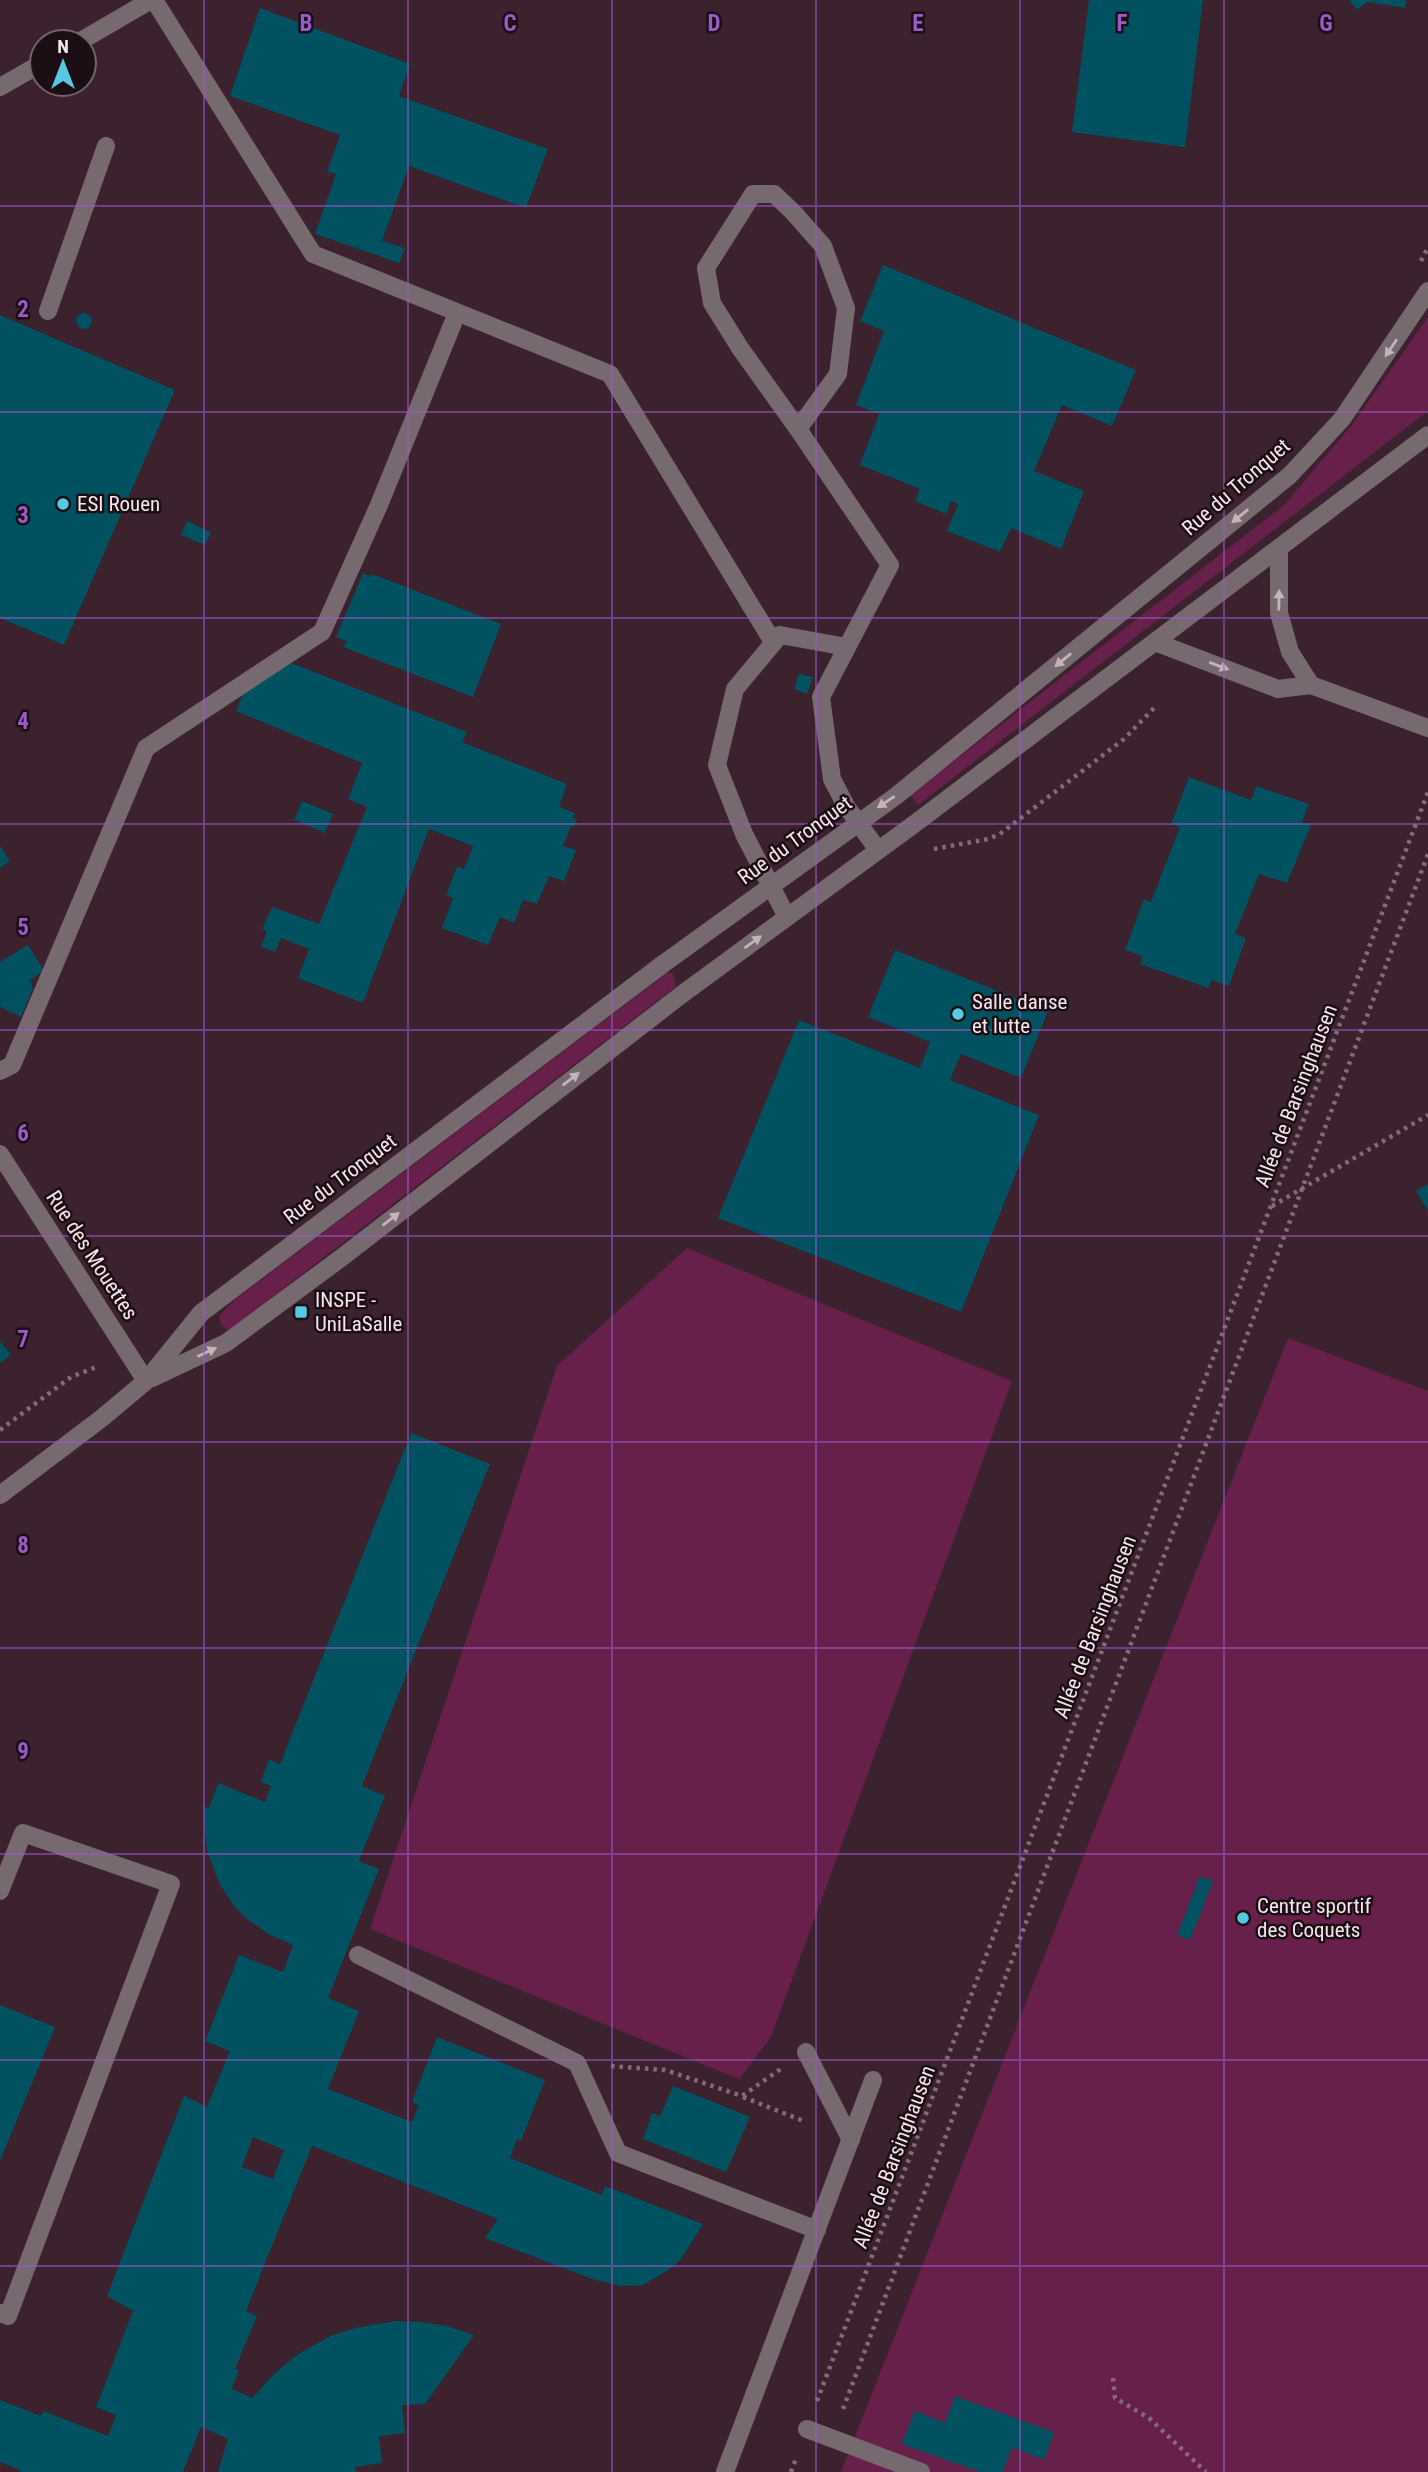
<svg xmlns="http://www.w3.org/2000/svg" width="1428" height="2472" font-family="'Roboto Condensed',sans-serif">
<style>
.green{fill:#672049}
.building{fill:#005260;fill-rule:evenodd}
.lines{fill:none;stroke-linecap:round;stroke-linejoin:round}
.path{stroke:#836b77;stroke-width:4.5;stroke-dasharray:3.5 5;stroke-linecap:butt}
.service{stroke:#776970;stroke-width:18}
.pedestrian{stroke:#776970;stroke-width:18}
.minor{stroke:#776970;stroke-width:18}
.tertiary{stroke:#776970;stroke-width:18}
.oneway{fill:#c4b3bb}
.grid{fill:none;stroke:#9a5aca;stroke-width:2;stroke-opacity:0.55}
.poi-dot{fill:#56c9e1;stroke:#1b0f15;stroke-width:2.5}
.labels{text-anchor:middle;stroke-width:5;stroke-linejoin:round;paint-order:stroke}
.street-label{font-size:21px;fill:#f7e4ed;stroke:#1b0f15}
.poi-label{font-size:21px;fill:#f7e4ed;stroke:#1b0f15;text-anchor:start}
.grid-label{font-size:23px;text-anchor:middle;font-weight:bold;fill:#9a5aca;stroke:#1b0f15;stroke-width:5;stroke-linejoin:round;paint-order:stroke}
</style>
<rect width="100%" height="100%" fill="#3c212f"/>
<!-- green -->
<path class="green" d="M1428,317V411L918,805L910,795L1284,505L1351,426Z
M667,973H673L676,984L674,988L232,1328L227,1330L221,1325L219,1317L224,1310L237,1298Z
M687,1248L1012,1381L771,2037L739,2079L370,1929L557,1366Z
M1288,1338L1428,1391V2472H841Z"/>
<!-- building -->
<path class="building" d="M1089,0H1203L1185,147L1072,132Z
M1349,0H1406L1405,8L1368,2L1357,10Z
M260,8L410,64L399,96L548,149L526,208L409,166L382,241L405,248L399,263L315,234L336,174L327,172L340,135L230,96Z
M883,265L1136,370L1112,426L1062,405L1034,471L1084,491L1061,549L1011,528L1000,552L947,531L958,504L951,501L946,514L915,501L920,489L860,465L879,414L856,405L884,331L860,321Z
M76 321a8 8 0 1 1 16 0a8 8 0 1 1-16 0Z
M0,315L175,390L64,645L0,618Z
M187,521L211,532L205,545L181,535Z
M363,573L371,577L372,574L501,624L473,697L343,647L346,641L336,637Z
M276,657L467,732L462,742L567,784L559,807L575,813L573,818L577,819L574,827L571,826L563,846L576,850L564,881L549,876L537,904L523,900L514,923L500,917L488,945L442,928L453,898L446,895L457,866L464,869L473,846L429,829L363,1003L298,978L309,949L281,938L275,952L261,947L267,932L262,929L272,907L319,924L367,807L348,799L362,763L236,711L252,671Z
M799,674L813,677L807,694L794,689Z
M1189,777L1251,800L1256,786L1309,804L1302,822L1311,825L1287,883L1259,874L1235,934L1246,938L1229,986L1212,980L1208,988L1140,964L1143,956L1125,950L1144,899L1151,902L1180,827L1171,824Z
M302,801L333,814L325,833L294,820Z
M0,846L10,861L0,868Z
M28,945L44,971L30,980L33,988L21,1017L0,1007V962Z
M895,950L1048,1011L1021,1078L961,1054L950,1080L1039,1115L961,1312L718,1218L799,1020L920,1068L930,1042L868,1017Z
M1428,1184V1211L1416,1191Z
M0,1341L11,1355L0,1363Z
M411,1433L490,1464L362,1786L385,1796L359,1861L379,1869L328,1998L359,2011L328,2089L412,2122L419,2105L412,2102L437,2037L545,2080L521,2141L517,2139L510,2158L602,2195L605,2186L703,2224L681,2259L670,2269L643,2285L620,2286L592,2279L485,2238L498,2219L312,2146L246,2311L257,2316L235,2369L239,2370L232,2389L252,2398L275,2373L295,2356L330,2336L355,2328L395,2321L421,2322L447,2326L474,2335L425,2404L402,2405L405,2433L379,2436L382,2463L355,2467L356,2472H218L228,2439L201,2427L183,2472H19L20,2470L0,2462V2400L41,2416L43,2411L108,2436L116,2415L96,2407L133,2311L107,2296L184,2096L207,2107L230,2051L205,2041L239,1955L283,1972L293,1945L270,1935L248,1920L235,1907L220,1885L207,1851L204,1824V1806L209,1808L218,1783L265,1802L271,1786L261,1782L269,1759L280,1764ZM253,2137L284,2150L273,2179L242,2167Z
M1200,1876L1213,1881L1190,1940L1177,1935Z
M0,2005L55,2027L0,2161Z
M673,2086L750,2117L726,2172L643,2139L652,2113L660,2116Z
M955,2396L1054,2432L1044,2460L1012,2447L1003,2472H980L902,2444L915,2411L945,2423Z"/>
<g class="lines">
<!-- path -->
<path class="path" d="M1421,261L1428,247
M934,849L988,839L1000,834L1124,739L1157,705
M1272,1206L1428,1115
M0,1430L71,1377L99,1366
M611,2066L665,2070L742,2096L782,2068
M743,2097L806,2122
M1113,2378L1115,2398L1149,2418L1206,2472
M817,2401L1428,792
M843,2409L1428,854
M791,2472L797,2456"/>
<!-- service -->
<path class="service" d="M154,0L313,254L610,374L773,642
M79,42L151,0
M0,87L42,63
M48,311L106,146
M798,429L740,348L712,303L706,268L753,194H774L793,212L823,246L846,308L838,374L798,429L890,565L821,697L832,779L846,806L878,850
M787,917L744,834L717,765L735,689L780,635L847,647
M0,1071L12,1065L146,748L322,632L379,505L457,313
M0,1891L23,1833L171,1884L8,2316L0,2313
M358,1955L577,2063L618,2153L817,2230
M806,2052L851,2140
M725,2472L873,2080"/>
<!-- pedestrian -->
<path class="pedestrian" d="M807,2429L921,2472"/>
<!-- minor -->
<path class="minor" d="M1279,548V613L1290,652L1311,685
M1155,642L1278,689L1311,685L1428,728
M0,1154L146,1381"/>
<!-- tertiary -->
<path class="tertiary" d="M152,1378L226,1343L341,1258L681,995L917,822L1428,435
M0,1495L102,1418L146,1381L201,1313L663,964L896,796L1290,475L1342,419L1428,291"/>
</g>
<!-- one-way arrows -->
<defs><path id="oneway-solid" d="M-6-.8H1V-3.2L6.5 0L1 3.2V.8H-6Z" transform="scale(1.75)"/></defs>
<g class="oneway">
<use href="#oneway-solid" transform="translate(1391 348) rotate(124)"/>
<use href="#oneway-solid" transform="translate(1240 516) rotate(141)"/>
<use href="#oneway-solid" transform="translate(1279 600) rotate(-89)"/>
<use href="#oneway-solid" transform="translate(1063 660) rotate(141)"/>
<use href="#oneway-solid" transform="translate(1219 666) rotate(21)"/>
<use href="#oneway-solid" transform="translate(886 802) rotate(146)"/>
<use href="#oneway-solid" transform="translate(753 942) rotate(-36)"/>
<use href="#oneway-solid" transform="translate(571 1079) rotate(-38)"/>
<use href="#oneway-solid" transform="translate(391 1219) rotate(-38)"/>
<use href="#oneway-solid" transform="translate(207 1352) rotate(-25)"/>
</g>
<!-- grid -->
<path class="grid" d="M204,0V2472M408,0V2472M612,0V2472M816,0V2472M1020,0V2472M1224,0V2472M0,206H1428M0,412H1428M0,618H1428M0,824H1428M0,1030H1428M0,1236H1428M0,1442H1428M0,1648H1428M0,1854H1428M0,2060H1428M0,2266H1428"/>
<!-- markers -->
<g class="poi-dot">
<circle cx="63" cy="504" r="7"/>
<circle cx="958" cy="1014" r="7"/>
<rect x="294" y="1305" width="14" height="14" rx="3.5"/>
<circle cx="1243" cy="1918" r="7"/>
</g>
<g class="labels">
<!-- street labels -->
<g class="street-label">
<text transform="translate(1236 487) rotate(-41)" y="7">Rue du Tronquet</text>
<text transform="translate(795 840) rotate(-36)" y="7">Rue du Tronquet</text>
<text transform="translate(1296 1096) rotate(-69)" y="7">Allée de Barsinghausen</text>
<text transform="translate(340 1179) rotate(-37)" y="7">Rue du Tronquet</text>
<text transform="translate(92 1255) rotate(57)" y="7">Rue des Mouettes</text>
<text transform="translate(1095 1627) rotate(-69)" y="7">Allée de Barsinghausen</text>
<text transform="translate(894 2157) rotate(-69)" y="7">Allée de Barsinghausen</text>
</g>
<!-- poi labels -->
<g class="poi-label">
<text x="77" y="511">ESI Rouen</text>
<text x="972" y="1009">Salle danse<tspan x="972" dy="24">et lutte</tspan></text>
<text x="315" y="1307">INSPE -<tspan x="315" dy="24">UniLaSalle</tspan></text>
<text x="1257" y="1913">Centre sportif<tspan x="1257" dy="24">des Coquets</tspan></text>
</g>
</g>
<g class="grid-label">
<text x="306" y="31">B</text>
<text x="510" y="31">C</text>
<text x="714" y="31">D</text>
<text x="918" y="31">E</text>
<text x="1122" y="31">F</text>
<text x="1326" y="31">G</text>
<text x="23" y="317">2</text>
<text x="23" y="523">3</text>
<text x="23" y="729">4</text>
<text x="23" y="935">5</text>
<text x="23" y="1141">6</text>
<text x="23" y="1347">7</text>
<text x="23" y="1553">8</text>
<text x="23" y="1759">9</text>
</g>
<!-- north arrow -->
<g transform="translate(63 63)"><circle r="33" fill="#1b0f15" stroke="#73646b" stroke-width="2"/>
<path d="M0-5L12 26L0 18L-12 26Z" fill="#56c9e1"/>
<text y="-10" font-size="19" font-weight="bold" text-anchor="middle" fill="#f7e4ed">N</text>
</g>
</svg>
